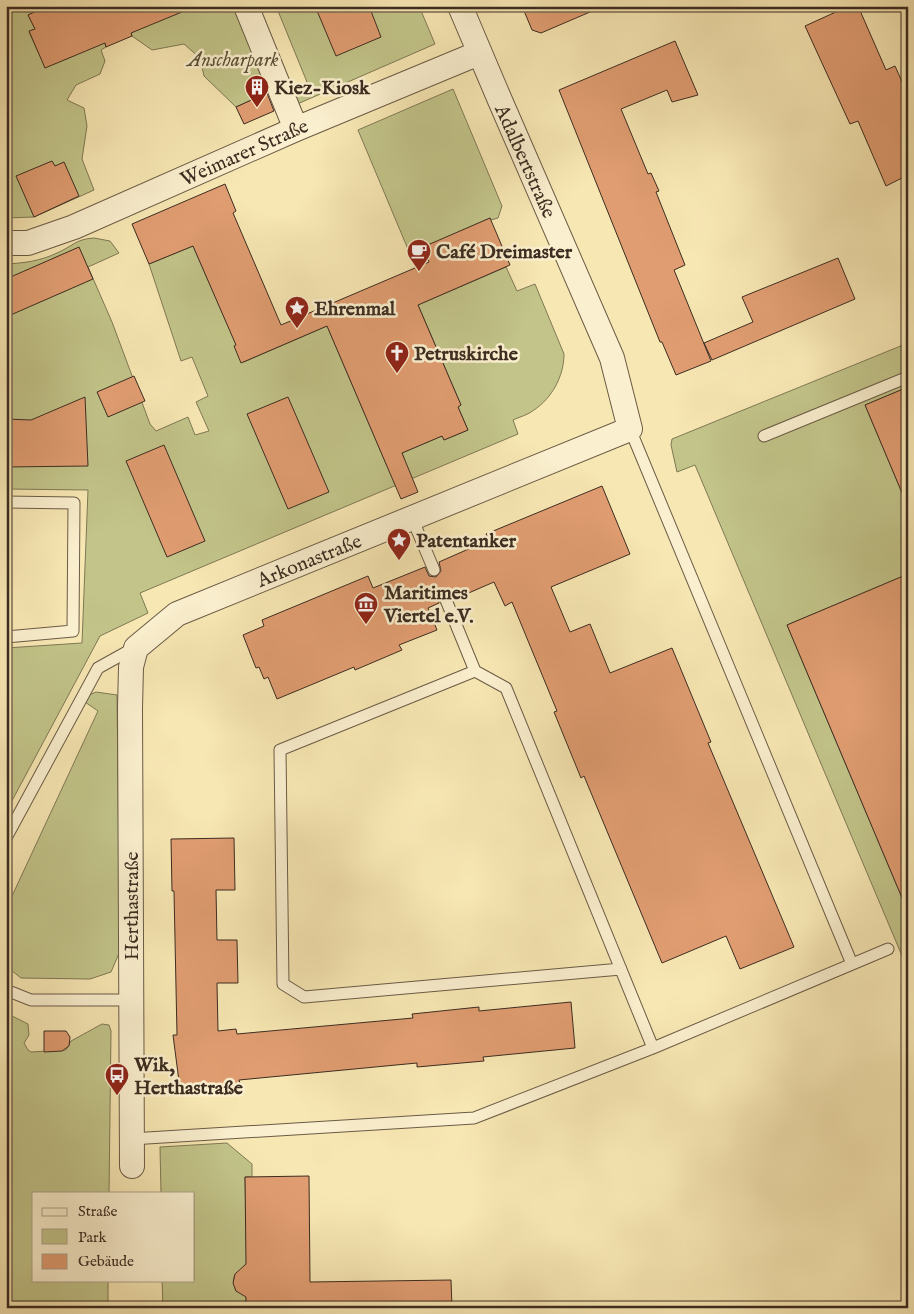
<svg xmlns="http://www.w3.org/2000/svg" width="914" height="1314" font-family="'IM FELL English',serif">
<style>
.green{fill:#c2c489;stroke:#7f7855}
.building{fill:#e09d71;stroke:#3c2c21}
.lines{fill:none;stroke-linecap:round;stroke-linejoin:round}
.lane-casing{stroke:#6b5b46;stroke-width:13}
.street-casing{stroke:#6b5b46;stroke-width:26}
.lane{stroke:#faefce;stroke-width:11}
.street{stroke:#faefce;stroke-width:24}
.labels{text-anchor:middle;stroke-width:5;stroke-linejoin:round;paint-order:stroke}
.park-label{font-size:20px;font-style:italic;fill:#5e523b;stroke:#faefce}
.poi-label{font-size:20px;font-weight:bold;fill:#3c2c21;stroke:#faefce;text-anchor:start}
.street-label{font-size:20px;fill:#3c2c21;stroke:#faefce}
</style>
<rect width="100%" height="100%" fill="#f7e7b3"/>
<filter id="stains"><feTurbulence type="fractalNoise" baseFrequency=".004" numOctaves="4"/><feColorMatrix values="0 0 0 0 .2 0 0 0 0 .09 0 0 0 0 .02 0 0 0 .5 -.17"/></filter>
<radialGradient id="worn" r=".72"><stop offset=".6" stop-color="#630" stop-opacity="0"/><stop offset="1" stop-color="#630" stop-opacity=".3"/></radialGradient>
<!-- green -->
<path class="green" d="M6,6H43V8L28,15L35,29L29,32L45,67L71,57L103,38L106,47L101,50L105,61L100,74L76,85L67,100L84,108L87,126L82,159L94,190L34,217L6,218Z
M191,6H246L280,87L236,107L204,76L200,58L184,44L152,50L132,36L129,29Z
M276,6H419L435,44L295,105L288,90L307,82Z
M453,89L502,206L498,218L491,220L490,218L410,254L358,130Z
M94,238L110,241L119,253L88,267L112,322L150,424L156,431L188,417L195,435L209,431L196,402L208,396L192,357L181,361L149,264L193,246L244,362L327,326L387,466L404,458L402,453L442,436L444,440L468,430L458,407L461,405L418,305L506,267L517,291L535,284L564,354C564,376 552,398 534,410C528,415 519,417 513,420L518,434L140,593L148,613L100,636L6,812V648L82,643L88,490L6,489V264C25,263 40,261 57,253C73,246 76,239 94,238Z
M908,343V387L865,405L908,507V574L787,625L908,912V970L695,465L677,472L671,445L672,439Z
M96,692L117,695L120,951L111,972L90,979L21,978L6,966V909L98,711L85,702L89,695Z
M6,1013L28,1024L29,1035L24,1043L28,1050L31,1052L66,1050L71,1041L102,1024L109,1025L111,1031L109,1193H34V1280H108V1308H6Z
M227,1143L252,1164V1177H245L247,1269C233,1271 231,1279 236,1291L246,1295V1308H163L162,1280H194V1193H161L160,1147Z"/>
<!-- building -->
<path class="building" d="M47,6H194V7L131,33L132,36L106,47L105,43L45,68L29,31L35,29L28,15Z
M315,6H369L381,37L336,56Z
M522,6H604L541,33L532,30Z
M849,6H858L886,70L895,66L908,95V175L886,186L858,121L850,124L805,26Z
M675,41L698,95L672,102L667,90L621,109L648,174L651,173L659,191L656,192L685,265L674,270L711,361L676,375L662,342H660L559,90Z
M267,93L274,111L244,124L236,107Z
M52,161L55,166L64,162L79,196L34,217L16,176Z
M225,184L236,211L233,213L281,325L429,262L423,247L490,218L510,265L418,305L461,405L458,407L468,430L444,440L442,436L402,453L418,492L401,499L327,326L241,363L234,346L236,345L193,246L149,264L132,224Z
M79,247L93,279L6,317V279Z
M838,258L855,299L712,360L704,343L753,322L742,297Z
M134,376L145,401L108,417L97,392Z
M908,387V507L865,405Z
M85,397L88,466L6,467V419L31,420Z
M288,397L329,492L288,509L247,414Z
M164,445L205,541L167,557L126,461Z
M602,486L630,554L551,587L570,632L590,624L610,673L672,648L711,742L708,743L794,947L740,969L726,936L662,963L584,776L581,778L554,712L557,711L512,602L505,606L494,582L464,595L463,593L453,597L447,593H443L439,599V603L428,608L437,630L399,645L402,650L355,670L354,667L277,699L268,677L264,679L259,667L256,668L243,635L264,626L262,620L368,576L373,588L425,567L429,576L436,577L441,571L439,562L489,540L486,534Z
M908,574V912L787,625Z
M234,838L235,890H216L217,940H237L238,983H217L218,1031L236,1029L237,1034L413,1018L412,1014L479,1007V1011L571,1002L575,1048L483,1057L484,1061L417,1067V1063L239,1080L240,1083L180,1089L173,1035H177L174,891H172L171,839Z
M44,1031H66L70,1037L69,1046L62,1051L44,1052Z
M309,1176L310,1282L451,1280L452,1308H246V1297L236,1291L233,1283L235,1274L246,1264L245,1177Z"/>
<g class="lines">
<defs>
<path id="lane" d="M630,429L852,964
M764,436L908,377
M6,502L74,503L73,631L6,637
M412,518L434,570
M446,600L475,671L506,688L653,1048
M475,671L280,750L283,984L304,997L621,969
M6,838L98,668L134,648
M6,990L31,1000H132
M131,1139L474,1118L653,1048L888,949"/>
<path id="street" d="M246,6L296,129
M6,243H28L74,227L296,129L479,53
M132,1166L130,708L131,667L136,648L177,614L630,429L612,358L499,98L460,6"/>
</defs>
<!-- lane casing -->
<use href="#lane" class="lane-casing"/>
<!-- street casing -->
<use href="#street" class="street-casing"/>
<!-- lane -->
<use href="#lane" class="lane"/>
<!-- street -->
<use href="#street" class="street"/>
</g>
<!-- icons -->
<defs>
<symbol id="building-pin" viewBox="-11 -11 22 30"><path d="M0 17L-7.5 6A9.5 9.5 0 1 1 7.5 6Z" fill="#8f2418" stroke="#faefce"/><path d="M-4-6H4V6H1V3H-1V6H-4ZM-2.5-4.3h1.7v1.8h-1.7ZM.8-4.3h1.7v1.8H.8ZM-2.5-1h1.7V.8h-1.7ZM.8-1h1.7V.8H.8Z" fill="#fff"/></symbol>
<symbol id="cafe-pin" viewBox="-11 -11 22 30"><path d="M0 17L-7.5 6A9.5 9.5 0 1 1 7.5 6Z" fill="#8f2418" stroke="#faefce"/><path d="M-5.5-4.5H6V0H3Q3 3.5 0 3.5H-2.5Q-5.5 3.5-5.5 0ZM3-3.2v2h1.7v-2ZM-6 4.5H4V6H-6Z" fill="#fff"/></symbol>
<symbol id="sight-pin" viewBox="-11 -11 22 30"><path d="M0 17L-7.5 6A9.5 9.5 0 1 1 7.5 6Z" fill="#8f2418" stroke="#faefce"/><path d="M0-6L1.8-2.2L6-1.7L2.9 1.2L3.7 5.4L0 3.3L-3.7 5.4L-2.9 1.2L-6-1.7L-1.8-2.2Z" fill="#fff"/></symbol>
<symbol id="church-pin" viewBox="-11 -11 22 30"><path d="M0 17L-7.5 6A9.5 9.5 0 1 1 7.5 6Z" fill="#8f2418" stroke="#faefce"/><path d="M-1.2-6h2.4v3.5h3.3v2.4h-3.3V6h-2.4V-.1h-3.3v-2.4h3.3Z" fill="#fff"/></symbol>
<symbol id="museum-pin" viewBox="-11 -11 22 30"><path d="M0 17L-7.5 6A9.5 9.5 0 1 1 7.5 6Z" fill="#8f2418" stroke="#faefce"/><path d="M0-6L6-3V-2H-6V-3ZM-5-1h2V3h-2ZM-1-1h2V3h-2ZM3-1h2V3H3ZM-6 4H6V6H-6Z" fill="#fff"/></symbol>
<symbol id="bus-pin" viewBox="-11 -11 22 30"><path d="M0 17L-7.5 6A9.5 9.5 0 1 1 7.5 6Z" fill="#8f2418" stroke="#faefce"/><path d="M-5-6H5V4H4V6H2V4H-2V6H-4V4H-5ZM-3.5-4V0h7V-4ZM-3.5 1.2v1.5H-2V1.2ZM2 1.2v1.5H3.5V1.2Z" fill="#fff"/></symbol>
</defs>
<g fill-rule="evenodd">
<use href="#building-pin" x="243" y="73" width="28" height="38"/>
<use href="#cafe-pin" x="405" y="237" width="28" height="38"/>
<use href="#sight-pin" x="283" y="294" width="28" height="38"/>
<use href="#church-pin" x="383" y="339" width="28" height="38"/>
<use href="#sight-pin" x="385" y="526" width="28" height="38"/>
<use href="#museum-pin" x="352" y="590" width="28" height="38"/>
<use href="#bus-pin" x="103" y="1061" width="28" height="38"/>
</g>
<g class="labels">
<!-- park labels -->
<g class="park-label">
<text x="233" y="66">Anscharpark</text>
</g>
<!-- poi labels -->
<g class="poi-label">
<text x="274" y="94">Kiez-Kiosk</text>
<text x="436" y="258">Café Dreimaster</text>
<text x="314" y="315">Ehrenmal</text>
<text x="414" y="360">Petruskirche</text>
<text x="416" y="547">Patentanker</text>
<text x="384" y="599">Maritimes<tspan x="384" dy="23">Viertel e.V.</tspan></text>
<text x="134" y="1071">Wik,<tspan x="134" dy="23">Herthastraße</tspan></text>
</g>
<!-- street labels -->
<g class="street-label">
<text transform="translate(244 152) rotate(-24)" y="7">Weimarer Straße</text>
<text transform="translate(526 161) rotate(66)" y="7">Adalbertstraße</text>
<text transform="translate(309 560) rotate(-22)" y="7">Arkonastraße</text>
<text transform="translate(131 906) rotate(-90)" y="7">Herthastraße</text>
</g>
</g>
<!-- margin -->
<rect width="914" height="1314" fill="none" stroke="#f7e7b3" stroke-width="25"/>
<rect x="8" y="8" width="899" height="1299" fill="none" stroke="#3c2c21" stroke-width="2.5"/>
<rect x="12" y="12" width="889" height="1289" fill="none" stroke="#3c2c21"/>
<!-- legend -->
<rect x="32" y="1192" width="162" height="90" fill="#faefce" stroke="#aea189"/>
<rect x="42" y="1208" width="25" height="8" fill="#faefce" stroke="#aea189"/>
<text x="78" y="1216" font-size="15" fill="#3c2c21">Straße</text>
<rect x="42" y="1229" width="25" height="15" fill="#c2c489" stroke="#aea189"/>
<text x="78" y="1242" font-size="15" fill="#3c2c21">Park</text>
<rect x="42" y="1254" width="25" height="15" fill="#e09d71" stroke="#aea189"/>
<text x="78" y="1266" font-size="15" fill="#3c2c21">Gebäude</text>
<rect width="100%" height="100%" filter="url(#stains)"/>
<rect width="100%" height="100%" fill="url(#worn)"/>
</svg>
